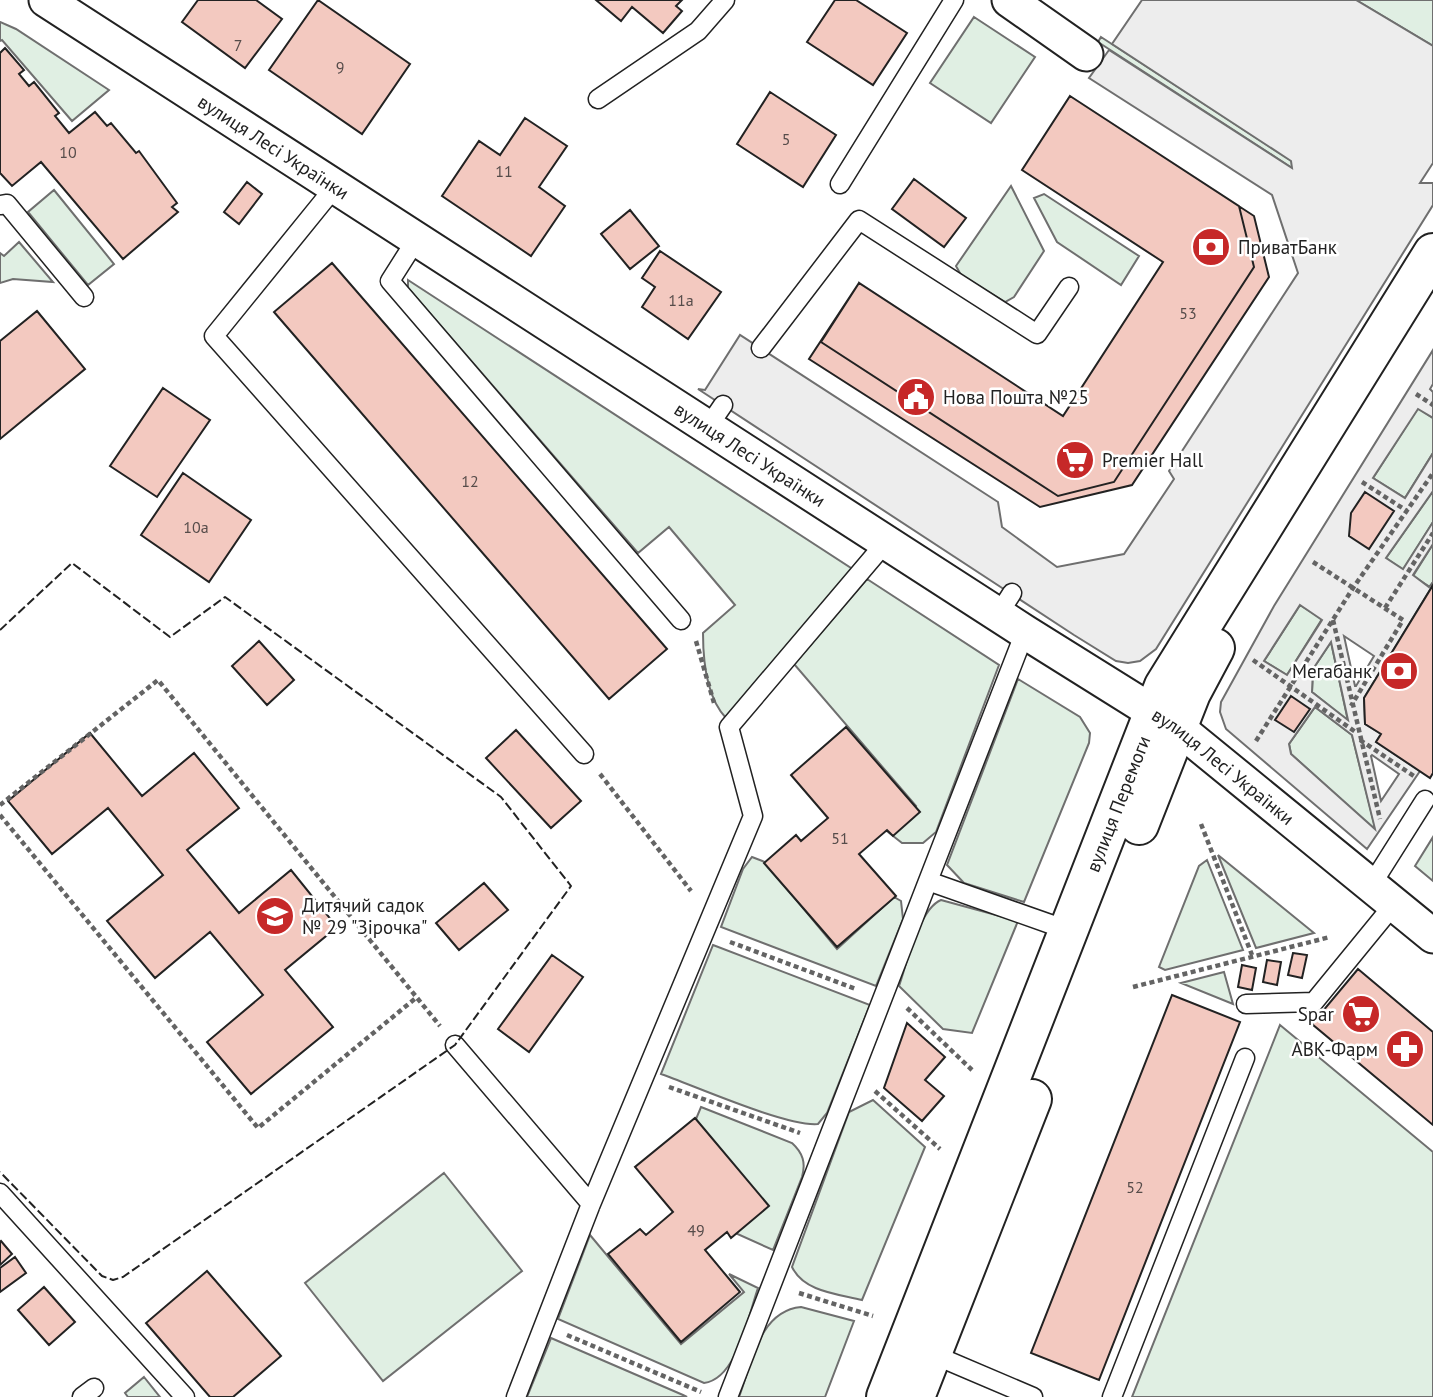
<svg xmlns="http://www.w3.org/2000/svg" width="1433" height="1397" font-family="'PT Sans',sans-serif">
<style>
.green{fill:#e0efe3;stroke:#6f6f6f;stroke-width:2}
.parking{fill:#ededed;stroke:#6f6f6f;stroke-width:2;fill-rule:evenodd}
.building{fill:#f3c9c0;stroke:#222;stroke-width:2}
.lines{fill:none;stroke-linecap:round;stroke-linejoin:round}
.service-casing{stroke:#222;stroke-width:21}
.minor-casing{stroke:#222;stroke-width:37}
.primary-casing{stroke:#222;stroke-width:42}
.path{stroke:#646464;stroke-width:4.5;stroke-dasharray:5 3.5;stroke-linecap:butt}
.service{stroke:#fff;stroke-width:18}
.minor{stroke:#fff;stroke-width:33}
.primary{stroke:#fff;stroke-width:38}
.fence{stroke:#222;stroke-width:2;stroke-dasharray:9 3.5;stroke-linecap:butt}
.labels{text-anchor:middle;stroke-width:5;stroke-linejoin:round;paint-order:stroke}
.number-label{font-size:16px;fill:#564c4a}
.street-label{font-size:19px;fill:#222;stroke:#fff}
.poi-label{font-size:19px;fill:#222;stroke:#fff;text-anchor:start}
</style>
<rect width="100%" height="100%" fill="#fff"/>
<!-- green -->
<path class="green" d="M1356,0H1433V46Z
M974,17L1035,57L991,123L930,83Z
M0,22L16,29L109,90L72,121L2,40L0,41Z
M1101,37L1292,161V168L1098,42Z
M1011,186L1044,251L1014,297L1005,302L961,275L956,266Z
M54,190L114,264L88,285L28,212Z
M1044,194L1139,256L1121,285L1057,242L1034,198Z
M19,242L53,282L13,279L0,283V253L4,256Z
M408,280L854,570L726,718C707,698 703,660 703,633L735,605L669,527L638,553L408,288Z
M1418,408L1433,418V453L1405,498L1373,478Z
M1433,491V522L1403,570L1386,558Z
M1433,544V582L1430,587L1413,576Z
M867,579L999,665L936,832L923,843H902L888,832L916,806L794,664Z
M1300,605L1322,619L1287,675L1264,661Z
M1331,642L1348,721L1312,692L1313,669Z
M1018,679L1080,717L1090,733L1089,743L1024,902L964,883L947,865Z
M1315,707L1352,735L1376,831L1291,754L1289,744Z
M1433,837V881L1415,866Z
M1218,855L1314,933L1256,948Z
M752,857L765,862L837,949L894,897L901,901L903,919L876,986L721,927L743,869Z
M1207,860L1243,950L1165,970L1159,967L1199,866Z
M941,900L1018,921L972,1033L943,1029L899,986C907,963 919,909 941,900Z
M713,945L870,1005L827,1113L818,1124C787,1127 695,1086 661,1074Z
M1224,972L1233,1004L1181,983Z
M1280,1025L1433,1152V1397H1132Z
M873,1100L925,1147L862,1300C838,1294 804,1292 792,1267L849,1112Z
M701,1107L792,1143C803,1153 806,1163 802,1177L773,1250L733,1232L696,1119Z
M444,1173L522,1271L383,1381L305,1283Z
M590,1235L681,1344L744,1292L729,1274L758,1288C748,1316 737,1379 704,1383L558,1319Z
M801,1307L854,1321L825,1397H739C752,1363 759,1311 801,1307Z
M551,1338L683,1395L687,1397H527Z
M144,1377L160,1397H128L125,1393Z"/>
<!-- parking -->
<path class="parking" d="M1142,0H1356L1433,46V163L1420,183H1433V205L1156,649L1140,661L1128,663L1116,661L1074,635L698,389L705,390L740,335L998,502L1002,527L1057,567L1124,554L1174,479L1169,471L1298,273L1272,195L1089,78L1109,50L1292,168L1291,161L1112,44Z
M1433,350V384L1430,389L1433,392V418L1418,409L1373,478L1405,498L1433,453V491L1386,558L1403,569L1433,522V544L1413,575L1429,587L1433,582V585L1364,698L1365,724L1381,734L1376,742L1420,771L1367,849L1226,729L1220,712L1221,702L1274,606ZM1300,605L1322,620L1287,675L1264,661ZM1344,636L1374,656L1356,686H1355ZM1331,642L1348,720L1312,692L1313,669ZM1315,707L1352,735L1375,829L1291,754L1289,744ZM1372,755L1399,774L1381,801L1371,756Z"/>
<!-- building -->
<path class="building" d="M198,0H256L282,19L245,68L182,22Z
M318,0L410,64L362,134L269,70Z
M596,0H682L676,6L682,11L663,33L632,7L621,21Z
M835,0H856L907,33L873,85L807,42Z
M5,48L24,70L19,74L29,86L34,82L59,113L55,116L69,133L95,112L107,126L111,123L136,153L139,151L177,203L172,207L178,212L123,259L41,162L12,186L0,173V53Z
M770,92L836,135L803,187L737,144Z
M1070,96L1239,206L1254,267L1114,482L1058,496L821,342L859,283L1063,416L1163,262L1022,170Z
M1070,96L1254,216L1269,277L1132,485L1040,507L809,359L859,283L1063,416L1163,262L1022,170Z
M525,118L567,146L539,187L565,206L531,256L442,196L479,141L500,155Z
M914,179L966,218L944,247L892,209Z
M247,182L262,194L239,224L224,212Z
M630,210L659,246L630,269L601,234Z
M660,251L721,292L688,339L642,307L655,287L642,278Z
M332,263L667,649L609,699L274,312Z
M37,311L85,369L0,439V341Z
M163,388L210,420L157,497L110,466Z
M183,473L251,520L209,582L141,535Z
M1365,492L1394,511L1369,549L1349,536L1351,513Z
M1433,585V773L1430,778L1376,742L1381,734L1365,724L1364,698Z
M259,641L294,680L267,705L232,666Z
M1291,696L1310,709L1294,732L1275,720Z
M846,727L920,812L893,836L887,830L859,854L896,896L837,947L764,863L796,835L801,841L828,818L791,775Z
M516,730L581,801L551,828L486,758Z
M90,733L142,796L194,753L239,808L187,850L239,913L291,870L337,927L285,970L333,1027L251,1094L207,1042L263,995L210,932L155,978L107,921L163,875L108,808L52,854L8,801Z
M484,883L508,910L459,950L436,923Z
M1293,953L1307,955L1302,978L1288,975Z
M552,955L583,977L529,1052L498,1029Z
M1267,960L1281,962L1277,985L1263,982Z
M1242,965L1256,968L1252,990L1238,987Z
M1358,969L1433,1032V1125L1312,1024Z
M1172,995L1240,1022L1099,1380L1031,1353Z
M907,1023L945,1057L925,1080L944,1096L922,1121L884,1088Z
M695,1118L769,1206L731,1238L727,1232L705,1250L740,1292L681,1342L608,1254L640,1229L646,1235L673,1212L635,1167Z
M1,1241L12,1254L0,1265V1242Z
M15,1257L26,1273L0,1292V1268Z
M207,1271L281,1356L233,1397H210L146,1323Z
M44,1287L75,1322L49,1345L18,1310Z"/>
<g class="lines">
<defs>
<path id="service" d="M598,99L698,31L725,0
M840,184L954,0
M334,188L214,336L584,754
M0,205L7,204L84,297
M416,240L390,281L681,620
M761,348L859,220L1037,334L1069,287
M708,427L723,405
M998,615L1012,593
M928,881L1025,632
M1372,884L1425,800
M1246,1004L1314,1002L1395,903
M455,1045L591,1204
M0,1193L185,1397
M932,1354L1033,1397
M82,1397L94,1388
M516,1397L591,1204L753,816L729,727L886,542
M728,1397L928,881L1070,931
M1112,1397L1245,1058"/>
<g id="minor">
<path id="s1" d="M46,0L1025,632L1177,727L1433,936"/>
<path d="M1009,0L1086,54"/>
</g>
<g id="primary">
<path d="M1139,825L1191,693L1215,648"/>
<path id="s2" d="M886,1397L1164,686L1433,253"/>
<path d="M915,1397L1032,1099"/>
</g>
</defs>
<!-- service casing -->
<use href="#service" class="service-casing"/>
<!-- minor casing -->
<use href="#minor" class="minor-casing"/>
<!-- primary casing -->
<use href="#primary" class="primary-casing"/>
<!-- path -->
<path class="path" d="M1416,394L1433,405
M1362,482L1407,511
M1313,562L1403,620L1351,706
M1385,608L1433,533
M1333,620L1380,819
M696,641L714,703
M1253,660L1357,733
M1360,740L1414,776
M1256,741L1353,588L1433,473
M600,774L691,891
M0,805L158,680L440,1026
M0,815L258,1128L417,997
M1201,824L1252,955
M730,942L856,989
M1133,987L1330,937
M907,1008L972,1070
M669,1087L800,1133
M875,1091L940,1149
M799,1293L873,1316
M567,1335L701,1392"/>
<!-- service -->
<use href="#service" class="service"/>
<!-- minor -->
<use href="#minor" class="minor"/>
<!-- primary -->
<use href="#primary" class="primary"/>
<!-- fence -->
<path class="fence" d="M0,630L72,563L170,637L225,597L501,797L571,886L455,1045L123,1277L113,1280L102,1276L0,1172"/>
</g>
<!-- icons -->
<defs>
<symbol id="bank-disc" viewBox="-11 -11 22 22"><circle r="9.5" fill="#c62828" stroke="#fff"/><path d="M-6-4H6V4H-6ZM0-2.3a2.3 2.3 0 1 0 0 4.6a2.3 2.3 0 1 0 0-4.6Z" fill="#fff"/></symbol>
<symbol id="civic-disc" viewBox="-11 -11 22 22"><circle r="9.5" fill="#c62828" stroke="#fff"/><path d="M-.6-6.5H3V-4.5H.6V-3L4-1V1h2V6H-6V1h2V-1L-.6-3ZM-1.2 2.5V6h2.4V2.5Z" fill="#fff"/></symbol>
<symbol id="supermarket-disc" viewBox="-11 -11 22 22"><circle r="9.5" fill="#c62828" stroke="#fff"/><path d="M-6-5.5h2.5l.6 2H6L4.5 2H-2.5L-4.4-4H-6ZM-1.5 3.2a1.3 1.3 0 1 0 .1 0ZM3 3.2a1.3 1.3 0 1 0 .1 0Z" fill="#fff"/></symbol>
<symbol id="school-disc" viewBox="-11 -11 22 22"><circle r="9.5" fill="#c62828" stroke="#fff"/><path d="M0-5L7-2L0 1L-7-2ZM-4 1L0 2.5L4 1V4Q0 6-4 4Z" fill="#fff"/></symbol>
<symbol id="pharmacy-disc" viewBox="-11 -11 22 22"><circle r="9.5" fill="#c62828" stroke="#fff"/><path d="M-2-6h4v4h4v4h-4v4h-4v-4h-4v-4h4Z" fill="#fff"/></symbol>
</defs>
<g fill-rule="evenodd">
<use href="#bank-disc" x="1189" y="225" width="44" height="44"/>
<use href="#civic-disc" x="894" y="375" width="44" height="44"/>
<use href="#supermarket-disc" x="1053" y="438" width="44" height="44"/>
<use href="#bank-disc" x="1377" y="649" width="44" height="44"/>
<use href="#school-disc" x="253" y="894" width="44" height="44"/>
<use href="#supermarket-disc" x="1339" y="992" width="44" height="44"/>
<use href="#pharmacy-disc" x="1383" y="1027" width="44" height="44"/>
</g>
<g class="labels">
<!-- number labels -->
<g class="number-label">
<text x="238" y="51">7</text>
<text x="340" y="73">9</text>
<text x="786" y="145">5</text>
<text x="68" y="158">10</text>
<text x="504" y="177">11</text>
<text x="681" y="306">11а</text>
<text x="1188" y="319">53</text>
<text x="470" y="487">12</text>
<text x="196" y="533">10а</text>
<text x="840" y="844">51</text>
<text x="1135" y="1193">52</text>
<text x="696" y="1236">49</text>
</g>
<!-- street labels -->
<g class="street-label">
<text dy="7" stroke="none"><textPath href="#s1" startOffset="271">вулиця Лесі Українки</textPath></text>
<text dy="7" stroke="none"><textPath href="#s1" startOffset="838">вулиця Лесі Українки</textPath></text>
<text dy="7" stroke="none"><textPath href="#s1" startOffset="1405">вулиця Лесі Українки</textPath></text>
<text dy="7" stroke="none"><textPath href="#s2" startOffset="637">вулиця Перемоги</textPath></text>
</g>
<!-- poi labels -->
<g class="poi-label">
<text x="1238" y="254">ПриватБанк</text>
<text x="943" y="404">Нова Пошта №25</text>
<text x="1102" y="467">Premier Hall</text>
<text x="1372" y="678" text-anchor="end">Мегабанк</text>
<text x="302" y="912">Дитячий садок<tspan x="302" dy="22">№ 29 "Зірочка"</tspan></text>
<text x="1334" y="1021" text-anchor="end">Spar</text>
<text x="1378" y="1056" text-anchor="end">АВК-Фарм</text>
</g>
</g>
</svg>
